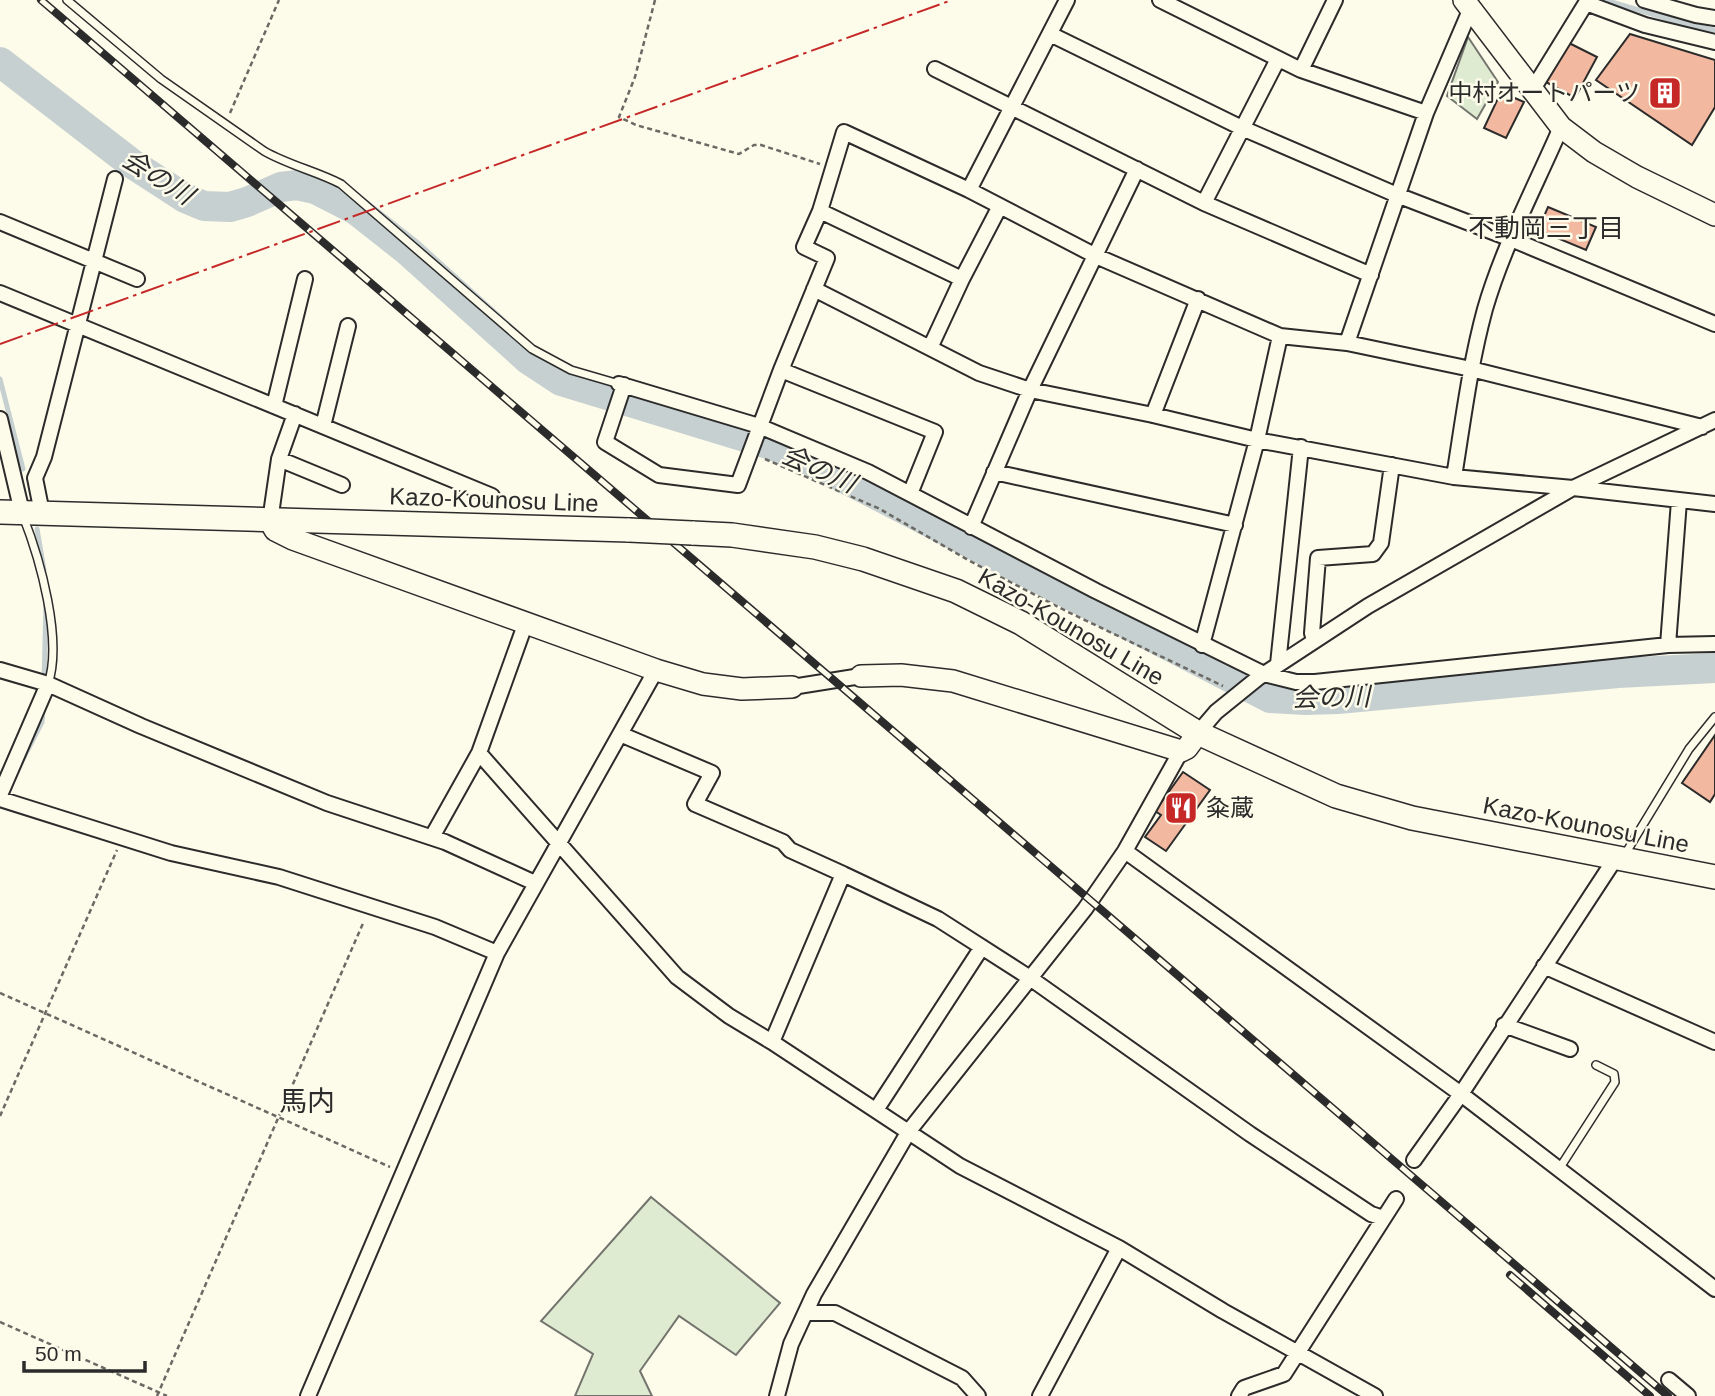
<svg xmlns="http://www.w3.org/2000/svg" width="1715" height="1396" font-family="Arial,'Noto Sans JP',sans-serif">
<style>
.green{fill:#deebd1;stroke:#74746e;stroke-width:2}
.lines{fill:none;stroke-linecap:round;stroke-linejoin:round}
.stream{stroke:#c7d0d0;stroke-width:5}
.river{stroke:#c7d0d0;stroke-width:30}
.building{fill:#f2b8a0;stroke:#2b2b2b;stroke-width:2}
.lane-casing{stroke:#2b2b2b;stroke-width:10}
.street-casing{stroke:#2b2b2b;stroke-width:18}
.secondary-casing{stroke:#2b2b2b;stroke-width:24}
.primary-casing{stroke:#2b2b2b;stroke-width:26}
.path{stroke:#6a6964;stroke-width:2.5;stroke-dasharray:5 3.5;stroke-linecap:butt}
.lane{stroke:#fdfbea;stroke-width:7}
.street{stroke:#fdfbea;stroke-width:14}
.secondary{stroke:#fdfbea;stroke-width:21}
.primary{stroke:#fdfbea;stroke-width:23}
.rail-casing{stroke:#2b2b2b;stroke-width:8}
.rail{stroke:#fdfbea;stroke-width:5;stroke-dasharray:16;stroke-linecap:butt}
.primary-bridge-casing{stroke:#2b2b2b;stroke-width:26;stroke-linecap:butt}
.primary-bridge{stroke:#fdfbea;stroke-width:23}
.power{stroke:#c62828;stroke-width:2;stroke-dasharray:24 5 3.5 5;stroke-linecap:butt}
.labels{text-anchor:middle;stroke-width:5;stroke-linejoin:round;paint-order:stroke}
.poi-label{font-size:24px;fill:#2b2b2b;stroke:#fdfbea;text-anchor:end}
.street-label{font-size:24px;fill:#2b2b2b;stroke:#fdfbea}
.water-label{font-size:26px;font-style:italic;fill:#2b2b2b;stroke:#fdfbea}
.neighbourhood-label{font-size:26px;fill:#2b2b2b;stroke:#fdfbea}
.quarter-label{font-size:28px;fill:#2b2b2b;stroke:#fdfbea}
</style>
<rect width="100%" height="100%" fill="#fdfbea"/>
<!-- green -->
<path class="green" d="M1468,37L1498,82L1477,119L1447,96Z
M651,1197L780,1303L736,1355L679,1316L640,1371L652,1396H575L593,1354L541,1321Z"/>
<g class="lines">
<!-- stream -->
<path class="stream" d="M1605,0L1689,25L1715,30
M0,379L23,469
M37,529L44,570
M44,682L46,604
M19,767L42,722L43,709"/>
<!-- river -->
<path class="river" d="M0,62L131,163L185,198L204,206L230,207L247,202L281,187L297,185L315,189L356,210L408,251L529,360L561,381L771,445L809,460L1270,698L1306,700L1338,699L1618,673L1715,668"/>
</g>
<!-- building -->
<path class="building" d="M1630,34L1715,60V107L1692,145L1596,80Z
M1567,42L1597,57L1575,98L1546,82Z
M1501,92L1524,102L1506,138L1484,128Z
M1548,207L1596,227L1586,250L1538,230Z
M1715,735V794L1710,802L1682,783Z
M1183,772L1210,790L1166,851L1145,837L1161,815L1155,811Z"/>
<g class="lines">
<defs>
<path id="lane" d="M67,0L161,79L264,151C288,165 316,171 341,184L532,349L571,370L619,384
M23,516C40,559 63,640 48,684
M1621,855L1627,851L1689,749L1715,717
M1559,1169L1615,1082L1614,1074L1596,1065"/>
<path id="street" d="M1160,0L1301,70L1426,113
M1644,0L1696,15L1715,18
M1050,34L1242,128L1397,195L1511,239L1715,324
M935,69L1204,203L1371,275
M1301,70L1335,0
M1533,89L1586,3L1645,25L1715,42
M969,190L1067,0
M1204,203L1278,59
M820,211L962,279
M0,222L137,279
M814,289L979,373L1030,390L1153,415L1257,440L1454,477L1573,488L1715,504
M0,293L492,496
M1347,343L1426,113L1471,8
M930,348L962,279L1000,206
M781,370L935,432L910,494
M619,384L759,426L868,472L1096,591L1264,674L1296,682H1315L1668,645L1715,644
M624,385L605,442L659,475L738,485L781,370L827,258L804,247L820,211L844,132L969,190L1096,256L1280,336L1347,343L1471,369L1702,427
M274,406L305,279
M1153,415L1198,299
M0,419L22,512
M323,426L348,326
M279,459L342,485
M994,472L1235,525
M1454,477C1463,421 1470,364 1485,309C1503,247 1535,187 1561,127
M42,513L35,478L44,457L115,179
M270,521L279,459L295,414
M971,527L1030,390L1137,169
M1314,640L1312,633L1318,558L1373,554L1381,543L1392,465
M1202,645L1257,440L1280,336
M1668,645L1679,501
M1278,664L1301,447
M0,670L48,684L141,726L327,803L445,842L535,883
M792,687L861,676
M1198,733L1216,712L1258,678L1368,606L1573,488L1715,420
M620,734L712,773L695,804L783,842L790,850L843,874
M479,753L677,977L729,1016L772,1042L960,1166L1119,1248L1223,1311L1375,1396
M0,795L48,684
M0,799L171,853L279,877L435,927L497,953
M432,837L479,753L526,622
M1125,851L1461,1094L1715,1289
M1544,966L1715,1042
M1504,1025L1570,1049
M772,1042L843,874L938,919L1030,978L1250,1134L1371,1214L1383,1218
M876,1110L982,947
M1414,1160L1461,1094L1615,859
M806,1313H835L962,1378L978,1396
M1669,1380L1688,1396
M308,1396L497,953L656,670
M777,1396L791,1344L814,1294L909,1131L1085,909L1125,851L1181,751
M1040,1396L1119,1248
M1239,1396L1244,1388L1284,1374L1396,1199"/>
<path id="secondary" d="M1464,0L1561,127L1594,152L1637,177L1715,215
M270,521L275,530L293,539L656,670L703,684L742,689L792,687
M861,676L901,675L953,681L1181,751L1187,748L1198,733"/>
<path id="primary" d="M0,512L629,530
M692,533L732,535L815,547L863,559L956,591L1021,623L1198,733L1336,796L1412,818L1715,877"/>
</defs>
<!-- lane casing -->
<use href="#lane" class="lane-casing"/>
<!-- street casing -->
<use href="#street" class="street-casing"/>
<!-- secondary casing -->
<use href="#secondary" class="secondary-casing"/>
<!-- primary casing -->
<use href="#primary" class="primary-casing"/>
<!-- path -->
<path class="path" d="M655,0L635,77L619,117L636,125L739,154L754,145H761L820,164
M230,113L279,0
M765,459L880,509L968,560L1068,612L1223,686
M0,993L390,1167
M0,1116L117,850
M0,1322L167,1396
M157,1396L364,921"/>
<!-- lane -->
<use href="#lane" class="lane"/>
<!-- street -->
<use href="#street" class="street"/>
<!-- secondary -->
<use href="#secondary" class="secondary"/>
<!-- primary -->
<use href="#primary" class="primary"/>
<defs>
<path id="rail" d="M41,0L1668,1396
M1510,1275L1650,1396"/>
</defs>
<!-- rail casing -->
<use href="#rail" class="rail-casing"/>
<!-- rail -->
<use href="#rail" class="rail"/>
<defs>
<path id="primary-bridge" d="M629,530L692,533"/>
</defs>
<!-- primary-bridge casing -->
<use href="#primary-bridge" class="primary-bridge-casing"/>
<!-- primary-bridge -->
<use href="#primary-bridge" class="primary-bridge"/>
<!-- power -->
<path class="power" d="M0,344L952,0"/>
</g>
<!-- icons -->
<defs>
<symbol id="building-square" viewBox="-11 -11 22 22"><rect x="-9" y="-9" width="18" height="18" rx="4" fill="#c62828" stroke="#fdfbea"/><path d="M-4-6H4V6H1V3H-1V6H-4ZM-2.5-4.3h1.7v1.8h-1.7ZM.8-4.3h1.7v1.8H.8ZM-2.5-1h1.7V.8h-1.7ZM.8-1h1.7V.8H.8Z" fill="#fff"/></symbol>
<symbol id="restaurant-square" viewBox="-11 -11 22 22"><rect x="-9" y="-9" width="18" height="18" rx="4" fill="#c62828" stroke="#fdfbea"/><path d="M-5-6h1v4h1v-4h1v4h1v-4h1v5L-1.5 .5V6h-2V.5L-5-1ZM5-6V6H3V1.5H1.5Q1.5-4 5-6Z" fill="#fff"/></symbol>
</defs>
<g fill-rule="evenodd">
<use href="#building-square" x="1646" y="74" width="38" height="38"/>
<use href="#restaurant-square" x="1162" y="789" width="38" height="38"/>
</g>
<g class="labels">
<!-- poi labels -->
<g class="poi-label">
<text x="1640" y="101">中村オートパーツ</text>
<text x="1206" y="816" text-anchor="start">粂蔵</text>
</g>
<!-- street labels -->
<g class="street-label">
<text transform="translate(494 500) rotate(2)" y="8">Kazo-Kounosu Line</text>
<text transform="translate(1071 627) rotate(30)" y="8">Kazo-Kounosu Line</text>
<text transform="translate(1586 825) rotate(11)" y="8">Kazo-Kounosu Line</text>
</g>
<!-- water labels -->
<g class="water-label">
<text transform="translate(158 177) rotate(32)" y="9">会の川</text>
<text transform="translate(819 469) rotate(24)" y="9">会の川</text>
<text transform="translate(1331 697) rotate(-1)" y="9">会の川</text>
</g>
<!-- neighbourhood labels -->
<g class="neighbourhood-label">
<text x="1546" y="237">不動岡三丁目</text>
</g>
<!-- quarter labels -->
<g class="quarter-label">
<text x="307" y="1111">馬内</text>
</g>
</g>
<!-- scale -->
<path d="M24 1361v10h121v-10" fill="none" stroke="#2b2b2b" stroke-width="3.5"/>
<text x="35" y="1361" font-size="21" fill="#2b2b2b" stroke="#fdfbea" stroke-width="5" paint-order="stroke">50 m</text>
</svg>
